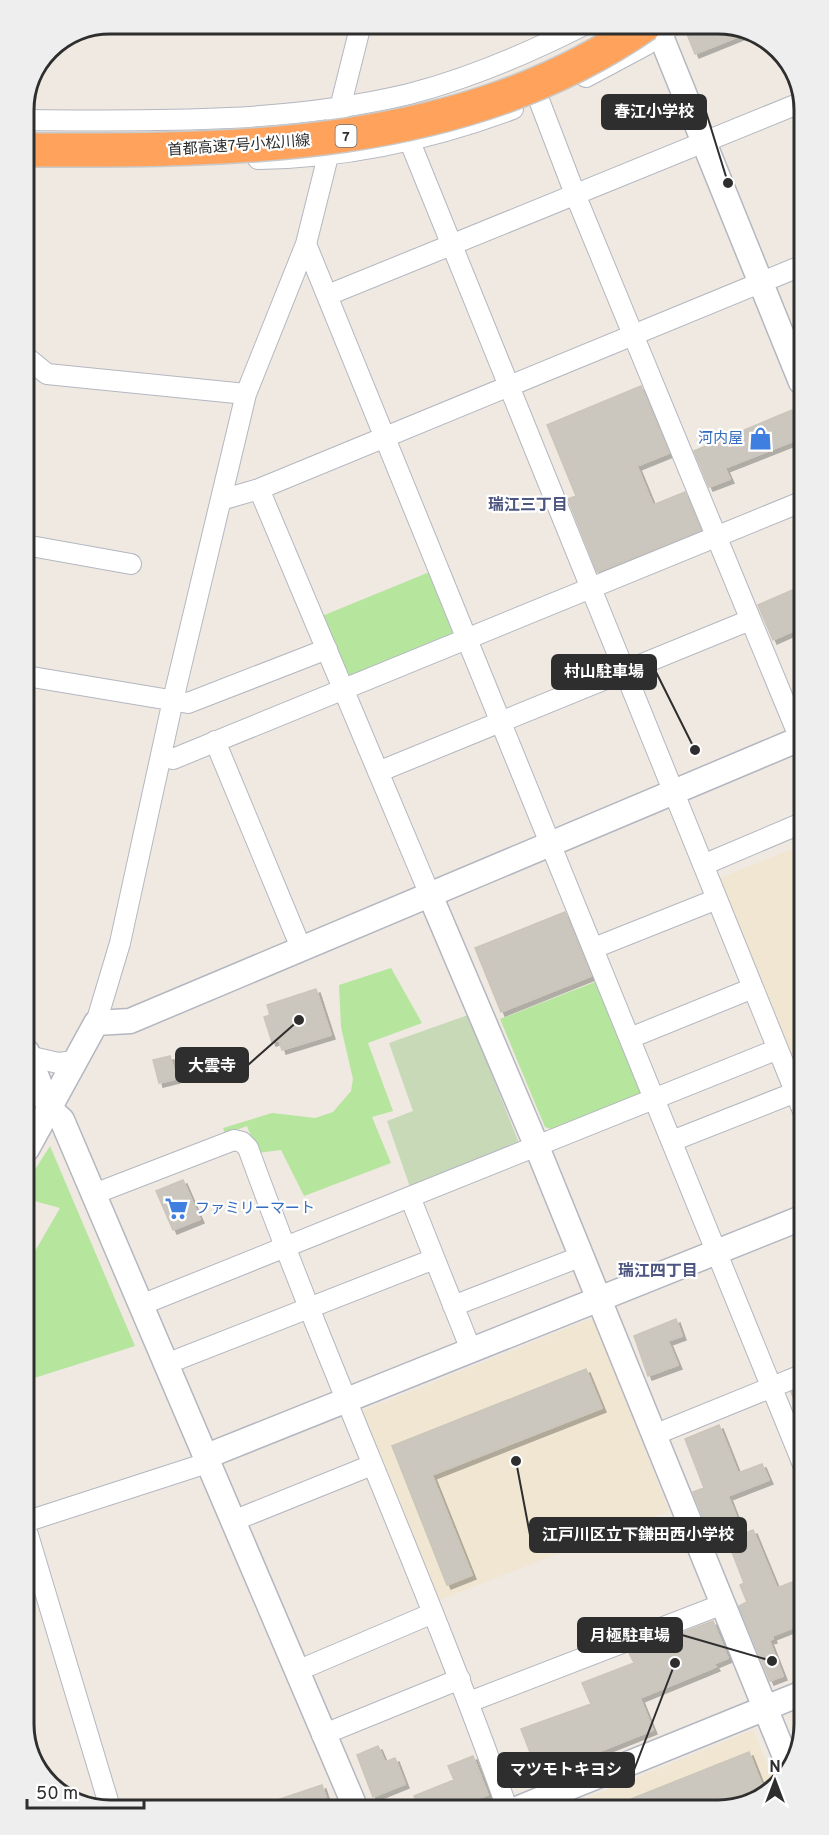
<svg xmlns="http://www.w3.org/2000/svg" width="829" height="1835" font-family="Overpass,'Noto Sans JP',sans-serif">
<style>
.education{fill:#f0e6d1}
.green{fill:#b6e59e}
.cemetery{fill:#c8d9b8}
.building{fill:#cbc7bf;stroke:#cbc5ba;stroke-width:1.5;filter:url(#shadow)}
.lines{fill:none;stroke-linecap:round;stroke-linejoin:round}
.minor-casing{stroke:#b4b7c1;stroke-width:22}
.tertiary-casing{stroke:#b4b7c1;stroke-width:27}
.minor{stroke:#fff;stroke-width:20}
.tertiary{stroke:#fff;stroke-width:24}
.motorway-bridge-casing{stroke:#c9c9c9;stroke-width:36;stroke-linecap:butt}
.motorway-bridge{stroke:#ffa35c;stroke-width:33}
.labels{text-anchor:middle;stroke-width:4.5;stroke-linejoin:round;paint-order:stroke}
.shield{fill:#fff;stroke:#6d6d6d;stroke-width:1.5}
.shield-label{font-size:14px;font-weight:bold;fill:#2e2e2e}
.street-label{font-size:15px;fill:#2e2e2e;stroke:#fff}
.shop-label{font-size:15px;fill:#366cbe;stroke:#fff;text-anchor:end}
.neighbourhood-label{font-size:16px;font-weight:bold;fill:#4d5680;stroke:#fff}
.rim{fill:none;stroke:#2e2e2e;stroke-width:3}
.leader{fill:none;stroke:#2e2e2e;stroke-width:2}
.callout-dot{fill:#2e2e2e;stroke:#fff;stroke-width:2}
.callout{fill:#2e2e2e;stroke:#2e2e2e;stroke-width:2}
.callout-label{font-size:16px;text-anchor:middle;font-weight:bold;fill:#fff}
</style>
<defs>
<filter id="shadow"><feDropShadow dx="4" dy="4" stdDeviation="0" flood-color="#0004"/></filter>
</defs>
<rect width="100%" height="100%" fill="#efe9e1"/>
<!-- education -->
<path class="education" d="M802,845L803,1086L720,878Z
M593,1318L669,1511L439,1600L362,1411Z
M753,1730L776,1785L747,1806L562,1808Z"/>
<!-- green -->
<path class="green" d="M432,571L457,630L453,639L357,677L347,674L322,616Z
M391,968L422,1023L368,1043L393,1111L372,1117L391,1163L304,1196L281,1150L257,1153L247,1126L225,1134L223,1128L272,1113L315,1118L333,1112L351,1091L353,1079L341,1027L339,985Z
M600,980L645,1091L642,1098L554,1130L545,1127L500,1019Z
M50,1146L135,1346L28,1380L27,1265L60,1208L27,1199V1182Z"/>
<!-- cemetery -->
<path class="cemetery" d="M468,1015L519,1143L410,1187L387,1121L413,1111L389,1043Z"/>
<!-- building -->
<path class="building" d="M696,24H724L747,33L695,54L685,29Z
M641,386L669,453L637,466L653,505L685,492L701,530L597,572L568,499L576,496L547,425Z
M792,410L801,438L725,468L730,479L709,487L694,451Z
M802,586V627L773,640L758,605Z
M565,912L591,976L501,1012L475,948Z
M316,989L331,1035L282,1050L279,1040L272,1042L264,1017L270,1015L267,1005Z
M170,1056L176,1079L159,1083L153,1060Z
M183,1180L200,1219L173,1230L156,1191Z
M676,1319L682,1336L668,1341L678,1365L648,1376L634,1336Z
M586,1369L602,1408L432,1475L472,1575L447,1585L392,1446Z
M804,1387V1422H803L791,1392Z
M719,1425L738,1473L762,1464L769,1480L728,1496L743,1534L753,1530L777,1588L805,1577V1623L772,1636L773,1639L769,1640L783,1676L770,1681L739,1606L747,1602L740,1585L744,1583L726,1537L713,1542L693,1492L704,1488L685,1439Z
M713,1621L728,1658L714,1664L716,1667L640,1698L653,1730L580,1759L577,1752L536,1768L521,1729L591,1704L582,1683L634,1663L629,1653Z
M378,1746L385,1762L395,1758L405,1784L373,1797L357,1755Z
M749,1752L765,1793L747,1806L687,1807L686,1802L673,1807H611Z
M473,1756L488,1795L447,1808L419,1809L414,1796L454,1780L448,1766Z
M322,1785L329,1807L322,1809L256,1810V1807Z"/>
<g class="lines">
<defs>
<path id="minor" d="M586,77L646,45L674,24
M539,100L575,194L802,744
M24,120C152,121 284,124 409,94C471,78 529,53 586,24
M410,142L803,1111
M258,159C347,158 430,140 513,109
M306,244L804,1467
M328,295L800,103
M25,356L47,374L246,394
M259,489L430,895
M221,500L259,489L801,266
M25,545L131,564
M26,676L188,703L327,649
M215,741L301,948
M162,757L173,759L801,502
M378,772L750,620
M703,865L802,823
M594,948L717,899
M96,1023L120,943L173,700L246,394L306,244L361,24
M630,1038L753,988
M28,1056L58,1063L75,1061
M672,1141L796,1092
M94,1194L234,1140L242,1142L248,1148C329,1371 428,1585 507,1808
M410,1197L471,1350
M141,1305L778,1049
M453,1306L582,1256
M166,1364L434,1259
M654,1435L804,1374
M28,1521L210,1462
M233,1521L372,1465
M28,1535L111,1811
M297,1671L433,1613
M469,1702L723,1604
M322,1735L460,1679"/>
<path id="tertiary" d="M656,24L801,382
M430,895L537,1147L790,1769
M27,1052L49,1108L62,1120L356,1809
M27,1149L96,1023L130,1021L802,738
M207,1456L804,1217
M519,1808L805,1692"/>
</defs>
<!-- minor casing -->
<use href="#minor" class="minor-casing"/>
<!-- tertiary casing -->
<use href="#tertiary" class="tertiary-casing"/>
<!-- minor -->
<use href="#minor" class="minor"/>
<!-- tertiary -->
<use href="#tertiary" class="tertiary"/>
<defs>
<path id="motorway-bridge" d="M24,150C237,151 463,151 646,24"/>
</defs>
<!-- motorway-bridge casing -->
<use href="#motorway-bridge" class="motorway-bridge-casing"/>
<!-- motorway-bridge -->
<use href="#motorway-bridge" class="motorway-bridge"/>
</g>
<!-- icons -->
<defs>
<symbol id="shop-bare" viewBox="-9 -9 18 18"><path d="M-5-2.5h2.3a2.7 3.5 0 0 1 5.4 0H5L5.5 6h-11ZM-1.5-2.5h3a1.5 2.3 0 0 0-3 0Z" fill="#3f7fe0" stroke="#fff" stroke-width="2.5" paint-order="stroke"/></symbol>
<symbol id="supermarket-bare" viewBox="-9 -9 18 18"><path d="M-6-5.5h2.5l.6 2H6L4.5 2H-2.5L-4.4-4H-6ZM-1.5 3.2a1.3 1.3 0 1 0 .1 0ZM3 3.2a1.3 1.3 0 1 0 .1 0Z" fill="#3f7fe0" stroke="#fff" stroke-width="2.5" paint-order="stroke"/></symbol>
</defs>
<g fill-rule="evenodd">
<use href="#shop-bare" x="744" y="422" width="33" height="33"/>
<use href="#supermarket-bare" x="160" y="1192" width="33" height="33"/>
</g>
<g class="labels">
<!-- shield labels -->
<rect class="shield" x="335.5" y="125" width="21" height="22" rx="4.5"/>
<g class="shield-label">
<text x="346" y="141">7</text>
</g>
<!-- street labels -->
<g class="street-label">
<text transform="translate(239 145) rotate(-4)" y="5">首都高速7号小松川線</text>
</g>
<!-- shop labels -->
<g class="shop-label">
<text x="743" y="443">河内屋</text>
<text x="195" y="1213" text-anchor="start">ファミリーマート</text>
</g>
<!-- neighbourhood labels -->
<g class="neighbourhood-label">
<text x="528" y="510">瑞江三丁目</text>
<text x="658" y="1276">瑞江四丁目</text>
</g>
</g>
<!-- crop -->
<path d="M0 0H829V1835H0ZM110 34H718A76 76 0 0 1 794 110V1724A76 76 0 0 1 718 1800H110A76 76 0 0 1 34 1724V110A76 76 0 0 1 110 34Z" fill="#eee" fill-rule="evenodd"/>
<path class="rim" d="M110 34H718A76 76 0 0 1 794 110V1724A76 76 0 0 1 718 1800H110A76 76 0 0 1 34 1724V110A76 76 0 0 1 110 34Z"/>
<!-- callouts -->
<path class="leader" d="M728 183L706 112M695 750L656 672M299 1020L248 1065M516 1461L530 1535M772 1661L682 1635M675 1663L634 1770"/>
<g class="callout-dot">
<circle cx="728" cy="183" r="6"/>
<circle cx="695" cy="750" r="6"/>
<circle cx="299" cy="1020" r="6"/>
<circle cx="516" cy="1461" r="6"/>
<circle cx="772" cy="1661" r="6"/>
<circle cx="675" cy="1663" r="6"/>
</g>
<g class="callout">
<rect x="602" y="95" width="104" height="34" rx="6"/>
<rect x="552" y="655" width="104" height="34" rx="6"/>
<rect x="176" y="1048" width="72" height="34" rx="6"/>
<rect x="530" y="1518" width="216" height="34" rx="6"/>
<rect x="578" y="1618" width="104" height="34" rx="6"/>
<rect x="498" y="1753" width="136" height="34" rx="6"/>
</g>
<g class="callout-label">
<text x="654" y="117">春江小学校</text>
<text x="604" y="677">村山駐車場</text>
<text x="212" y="1071">大雲寺</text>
<text x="638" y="1540">江戸川区立下鎌田西小学校</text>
<text x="630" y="1641">月極駐車場</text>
<text x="566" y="1775">マツモトキヨシ</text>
</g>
<!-- north arrow -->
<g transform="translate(775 1781)" stroke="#ffffff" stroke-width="4.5" paint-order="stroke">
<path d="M0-4.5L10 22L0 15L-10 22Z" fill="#2e2e2e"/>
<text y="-9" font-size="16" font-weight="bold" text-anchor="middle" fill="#2e2e2e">N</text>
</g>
<!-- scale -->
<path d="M27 1799v9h117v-9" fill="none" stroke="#2e2e2e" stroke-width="3"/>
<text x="36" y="1799" font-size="18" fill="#2e2e2e" stroke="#ffffff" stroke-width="4.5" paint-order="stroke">50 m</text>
</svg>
